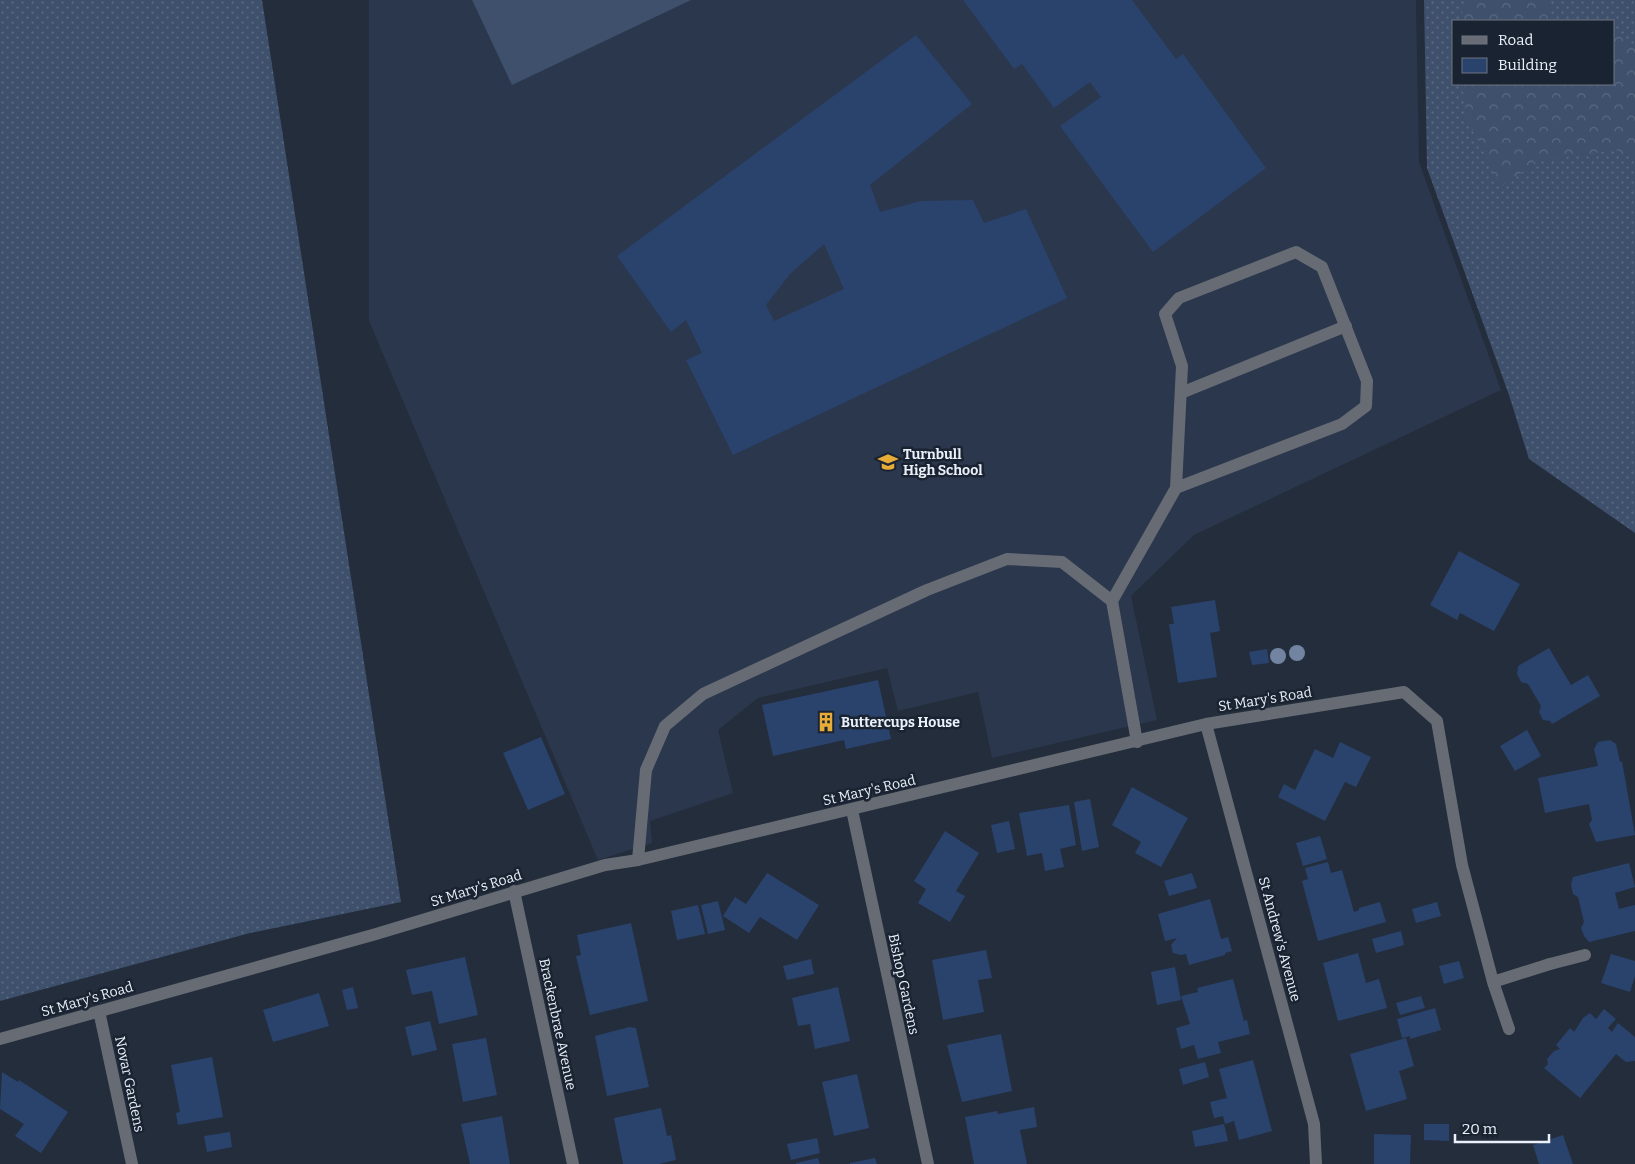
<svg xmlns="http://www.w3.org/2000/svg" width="1635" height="1164" font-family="Bitter,serif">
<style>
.built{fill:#2b374c}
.grass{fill:url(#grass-dots);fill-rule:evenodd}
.forest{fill:url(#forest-crowns)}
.pitch{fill:#3e506c}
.building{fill:#2a436d;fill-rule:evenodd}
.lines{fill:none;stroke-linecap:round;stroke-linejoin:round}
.lane{stroke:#676c74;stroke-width:12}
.street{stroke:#676c74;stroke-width:12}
.tree{fill:#7284a2}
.labels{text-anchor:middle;stroke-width:5;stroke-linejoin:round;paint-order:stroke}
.poi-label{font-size:14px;font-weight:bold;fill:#eaf1fb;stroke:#1a2331;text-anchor:start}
.street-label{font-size:14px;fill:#eaf1fb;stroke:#1a2331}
</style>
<defs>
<pattern id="grass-dots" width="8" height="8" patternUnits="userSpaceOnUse" patternTransform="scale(1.25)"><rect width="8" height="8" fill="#3e506c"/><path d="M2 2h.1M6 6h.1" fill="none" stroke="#5a6a82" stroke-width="1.8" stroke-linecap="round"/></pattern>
<pattern id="forest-crowns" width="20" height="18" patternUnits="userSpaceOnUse" patternTransform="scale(1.25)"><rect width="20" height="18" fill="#3e506c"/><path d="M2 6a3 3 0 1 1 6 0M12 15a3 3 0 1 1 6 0" fill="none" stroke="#5a6a82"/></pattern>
</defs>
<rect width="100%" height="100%" fill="#232d3c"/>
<!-- built -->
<path class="built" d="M369,0H1416L1419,162L1501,390L1194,535L1131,596L1157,720L992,758L978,692L898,711L887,668L758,698L718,730L733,793L650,821L652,843L598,860L369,321Z"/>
<!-- grass -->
<path class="grass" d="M0,0H262L401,902L250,933L0,1001Z
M1424,0H1635V533L1529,459L1509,395L1427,168ZM1454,21H1614V84H1454Z"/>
<!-- forest -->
<path class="forest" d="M1466,0H1549L1552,21H1460Z
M1614,28L1635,48V158L1616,150L1540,161L1501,186L1467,119L1462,84H1614Z"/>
<!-- pitch -->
<path class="pitch" d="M472,0H691L512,85Z"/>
<!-- building -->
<path class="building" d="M963,0H1132L1176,59L1183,54L1266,168L1153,252L1060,126L1101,97L1090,82L1054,108L1022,64L1014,69Z
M916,35L972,104L870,185L880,212L921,201L973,200L984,223L1026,209L1067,298L733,455L686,360L702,353L686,320L671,332L617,256ZM824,244L844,289L774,321L766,305L790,274Z
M1459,551L1520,584L1494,631L1460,613L1457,620L1430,605Z
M1215,600L1220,631L1210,633L1217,677L1178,683L1169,624H1174L1171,607Z
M1549,648L1571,685L1588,675L1600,696L1552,724L1550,721L1543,720L1539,712L1541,706L1528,684L1521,682L1517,674L1518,666Z
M1267,649L1269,663L1252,665L1249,652Z
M878,680L891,739L846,749L844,740L773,756L762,705Z
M1527,730L1541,756L1515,771L1500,746Z
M541,737L565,794L528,810L503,753Z
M1610,740L1616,744L1620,762L1622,761L1635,835L1596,842L1589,824L1592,820L1589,804L1545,813L1538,778L1598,766L1594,749L1598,742Z
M1340,742L1371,757L1356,787L1345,782L1325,821L1278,797L1284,784L1295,790L1315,749L1333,758Z
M1132,787L1188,818L1161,867L1135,853L1141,842L1112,825Z
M1090,799L1099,847L1082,851L1074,802Z
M1069,805L1076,845L1060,849L1064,867L1045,871L1042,853L1027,856L1019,813Z
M1009,821L1015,849L997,853L991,825Z
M945,831L979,853L956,891L965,896L950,922L918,903L926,889L914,881Z
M1320,836L1327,859L1303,866L1296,843Z
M1328,862L1331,873L1342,870L1354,912L1359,910V908L1380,902L1386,922L1318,941L1302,881L1308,879L1305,868Z
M1629,863L1635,887L1615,893L1619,909L1635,905V931L1589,942L1584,936L1581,928L1584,922L1578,897L1573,894L1571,885L1573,877Z
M767,873L819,905L797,940L760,917L749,933L723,916L735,897L746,904Z
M1192,873L1197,888L1169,896L1164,881Z
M1210,899L1221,939L1228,937L1232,951L1225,953V955L1189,965L1186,954L1181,955L1173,953L1171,945L1177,938L1165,941L1158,914Z
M718,901L725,930L708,934L701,905Z
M1437,902L1441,916L1416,923L1412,909Z
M698,905L705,934L677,940L671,911Z
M631,923L648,1001L590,1015L576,956L581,955L577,935Z
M1401,931L1404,945L1376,953L1372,939Z
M986,950L992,978L978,980L984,1012L943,1020L932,960Z
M1358,953L1366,983L1379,979L1387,1008L1338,1021L1323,963Z
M1611,954L1635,961V976L1630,992L1601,983Z
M465,957L478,1015L439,1024L432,991L412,995L406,970Z
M811,959L814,974L787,980L783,966Z
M1459,961L1464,978L1444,984L1439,966Z
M1175,967L1181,1000L1157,1005L1151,972Z
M1233,979L1244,1021L1247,1020L1250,1034L1218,1042L1221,1053L1198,1059L1194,1045L1181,1049L1176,1028L1190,1024L1181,996L1198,992L1197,988Z
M353,987L358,1008L347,1010L342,990Z
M838,987L850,1041L815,1049L810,1024L798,1026L792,998Z
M319,993L329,1026L273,1042L263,1010Z
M1421,996L1425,1008L1400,1015L1396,1003Z
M1435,1008L1441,1030L1410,1039V1036L1402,1038L1397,1019Z
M1604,1009L1616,1019L1608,1028L1612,1032L1618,1023L1635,1037V1061L1626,1062L1616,1054L1580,1098L1544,1068L1548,1064L1547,1059L1554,1051L1560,1049L1556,1045L1570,1028L1574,1032L1583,1018L1590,1013L1596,1019Z
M430,1021L437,1050L412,1056L405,1027Z
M629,1027L636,1028L649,1087L607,1096L595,1036Z
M1001,1034L1012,1091L962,1102L947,1045Z
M486,1038L497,1095L463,1102L452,1044Z
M1406,1038L1414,1066L1399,1071L1407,1099L1366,1111L1350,1054Z
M212,1057L223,1117L178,1125L176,1113L180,1112L171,1065Z
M1253,1060L1272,1131L1239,1140L1234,1121L1225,1124L1223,1116L1214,1118L1210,1102L1227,1098L1219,1069Z
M1205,1062L1209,1077L1183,1085L1179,1069Z
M2,1072L18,1082L19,1080L68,1112L41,1153L15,1136L24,1124L0,1109Z
M857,1074L869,1128L834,1136L822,1082Z
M1034,1107L1037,1127L1020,1130L1027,1164H974L965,1117L997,1111L998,1114Z
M661,1108L667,1136L671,1135L676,1160L659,1164H623L614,1118Z
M502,1116L510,1164H470L461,1124Z
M1224,1124L1228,1141L1195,1147L1192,1131Z
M1424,1124H1449V1141L1424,1140Z
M230,1132L232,1147L207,1152L204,1136Z
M1374,1134L1411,1135L1410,1164H1374Z
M1563,1135L1573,1164H1539L1533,1145Z
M817,1138L820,1153L791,1160L787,1144Z
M818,1158L820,1164H796V1163Z
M875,1158L877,1164H850V1163Z"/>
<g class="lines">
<!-- lane -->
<path class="lane" d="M1181,393L1346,326
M1137,742L1112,601L1176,488L1182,366L1165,314L1179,298L1296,252L1322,267L1367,381L1366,406L1342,424L1176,488
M638,860L646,770L665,726L703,694L927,590L1007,559L1062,562L1112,601
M1550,964L1585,955"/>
<!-- street -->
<path class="street" d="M1206,724L1314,1124L1316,1164
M852,810L928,1164
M514,891L573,1164
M1493,982L1550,964
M99,1011L132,1164
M0,1039L376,934L605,865L638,860L1206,724L1404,692L1437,721L1462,865L1493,982L1509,1029"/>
</g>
<!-- trees -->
<g class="tree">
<circle cx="1297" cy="653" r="8"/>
<circle cx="1278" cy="656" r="8"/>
</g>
<!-- icons -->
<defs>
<symbol id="school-bare" viewBox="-9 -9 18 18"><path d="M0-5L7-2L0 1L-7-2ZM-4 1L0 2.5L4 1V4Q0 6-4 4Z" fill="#e7ac37" stroke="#1a2331" stroke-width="2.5" paint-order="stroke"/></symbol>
<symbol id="building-bare" viewBox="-9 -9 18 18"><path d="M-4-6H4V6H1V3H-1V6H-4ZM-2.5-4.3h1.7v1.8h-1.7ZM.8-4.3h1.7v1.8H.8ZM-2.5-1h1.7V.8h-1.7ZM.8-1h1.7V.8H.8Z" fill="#e7ac37" stroke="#1a2331" stroke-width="2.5" paint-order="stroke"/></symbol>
</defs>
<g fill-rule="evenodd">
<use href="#school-bare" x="874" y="448" width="28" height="28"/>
<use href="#building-bare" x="812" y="708" width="28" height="28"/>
</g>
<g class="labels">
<!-- poi labels -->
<g class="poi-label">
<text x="903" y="459">Turnbull<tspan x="903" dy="16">High School</tspan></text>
<text x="841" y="727">Buttercups House</text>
</g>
<!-- street labels -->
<g class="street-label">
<text transform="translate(1265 699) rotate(-9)" y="5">St Mary's Road</text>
<text transform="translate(869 790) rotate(-13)" y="5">St Mary's Road</text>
<text transform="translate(476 888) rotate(-17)" y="5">St Mary's Road</text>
<text transform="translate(1280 939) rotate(75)" y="5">St Andrew's Avenue</text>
<text transform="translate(904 984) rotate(78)" y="5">Bishop Gardens</text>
<text transform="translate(87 999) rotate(-16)" y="5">St Mary's Road</text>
<text transform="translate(558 1024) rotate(78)" y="5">Brackenbrae Avenue</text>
<text transform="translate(130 1084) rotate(78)" y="5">Novar Gardens</text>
</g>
</g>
<!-- legend -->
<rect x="1452" y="20" width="162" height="65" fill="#1a2331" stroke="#6d7582"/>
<rect x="1462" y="36" width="25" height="8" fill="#676c74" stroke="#6d7582"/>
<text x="1498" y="45" font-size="15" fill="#eaf1fb">Road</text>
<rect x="1462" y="58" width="25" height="15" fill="#2a436d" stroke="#6d7582"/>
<text x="1498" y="70" font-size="15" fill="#eaf1fb">Building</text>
<!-- scale -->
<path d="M1455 1134v8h94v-8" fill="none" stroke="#eaf1fb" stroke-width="2.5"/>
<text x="1462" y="1134" font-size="15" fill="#eaf1fb" stroke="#1a2331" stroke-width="4" paint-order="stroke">20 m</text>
</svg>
